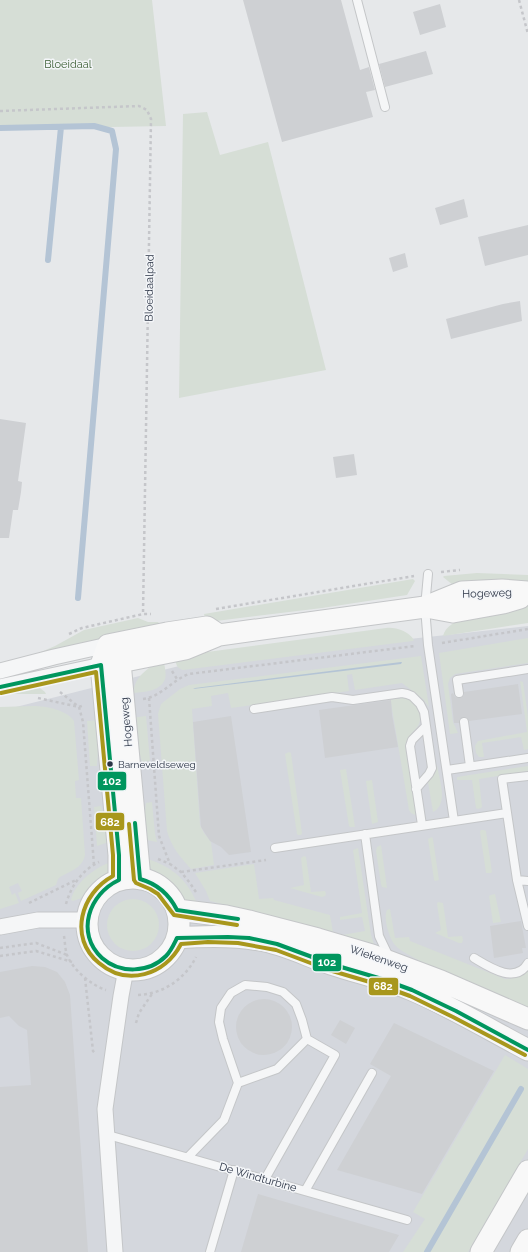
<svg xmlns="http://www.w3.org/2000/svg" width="528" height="1252" font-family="Raleway,sans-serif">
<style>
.built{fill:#d4d7dd}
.green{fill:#d6ded6}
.water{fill:#b4c4d5}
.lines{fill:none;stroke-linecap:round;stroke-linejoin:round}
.stream{stroke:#b4c4d5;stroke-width:6}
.building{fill:#ced0d3}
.lane-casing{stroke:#c4c6c8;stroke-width:10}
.street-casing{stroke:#c4c6c8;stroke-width:17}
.secondary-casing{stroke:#c4c6c8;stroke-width:23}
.path{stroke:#c5c6ca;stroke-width:2.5;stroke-dasharray:3 3;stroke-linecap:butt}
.lane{stroke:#f5f6f7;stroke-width:8}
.street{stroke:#f5f6f7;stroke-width:15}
.secondary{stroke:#f8f8f8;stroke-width:21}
.bus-1-casing{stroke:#f4f6f9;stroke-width:7}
.bus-2-casing{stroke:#f4f6f9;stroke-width:7}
.bus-1{stroke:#00965e;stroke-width:4}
.bus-2{stroke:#a8971c;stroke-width:4}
.bus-dot{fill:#2b3445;stroke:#f4f6f9;stroke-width:1.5}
.labels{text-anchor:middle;stroke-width:3;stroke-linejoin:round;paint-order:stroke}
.bus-label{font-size:10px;fill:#2b3445;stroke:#f4f6f9;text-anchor:start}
.park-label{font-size:11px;fill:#3f6138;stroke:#f4f6f9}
.street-label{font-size:11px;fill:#2b3445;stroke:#f4f6f9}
.line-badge{stroke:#f4f6f9;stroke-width:1.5}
.badge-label{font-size:11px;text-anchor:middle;font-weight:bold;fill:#fff}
</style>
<rect width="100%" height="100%" fill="#e6e8ea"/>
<!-- built -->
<path class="built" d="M528,626V1252H0V711L191,663Z"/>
<!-- green -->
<path class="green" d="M0,0H152L166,126L0,129Z
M207,112L220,155L268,142L326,370L179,398L183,114Z
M477,573L528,575V584L453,585L443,577L444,576Z
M413,579L415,581L407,595L322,608L208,622L205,618L204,614Z
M528,605V623L443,636C449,612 507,609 528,605Z
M138,618L148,622H158L161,625L41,653V652L55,646L84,630Z
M386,628C396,627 408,631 414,640L413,641L183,670C176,668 176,663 175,658L177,656Z
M528,638V663L455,674L450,678L448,684L453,722L458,733L450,734L439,653Z
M421,656L429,707L423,699L402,683L355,690L352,674L347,675L349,691L231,708L228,693L211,696L212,706L192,709L200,825L204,833L211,842L214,865L191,869C180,857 171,846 167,831L158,714L161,704L180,689L189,685Z
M164,660C164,666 167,674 165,679C161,691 145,692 134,693C133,677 151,665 164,660Z
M520,681L523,682L528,716V749L524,750L521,737L482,743L484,757H479L476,753L475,746L478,741L527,732Z
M36,685L45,692L46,694H4L2,693Z
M403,698C410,699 415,702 418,709C426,729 409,729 406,745L416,813L415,815L411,813L409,810L391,703H389V700Z
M33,706C46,706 67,710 74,721L79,780L75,781L76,798H81L85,855C82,869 70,871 60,877L58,879L56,885L21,901L18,893L22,891L18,883L9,887L12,895L15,893L19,903L0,909V707Z
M146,716L150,761L142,762L130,718Z
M100,720L97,766H90L87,721Z
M289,752L291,753L302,833L301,835H298L297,834L285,754Z
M437,765C439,779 449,804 433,812L428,782L435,773Z
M528,766V771L479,779L482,807L481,808L478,809L476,808L472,780H457V777Z
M346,769L355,827H350L349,826L340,770Z
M372,780L378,822L372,824L366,781Z
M152,802L155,834L157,842L142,839L146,803Z
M101,806L112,841L97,846L94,807Z
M481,830H484L486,831L492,872L491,873H486L480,832Z
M432,837L433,839L439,880L435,881L434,880L428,839Z
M381,845L387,888L382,887L381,884L376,851L377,847Z
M358,848L371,935L374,944L342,935L365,931L362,917L340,920V917L362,913L353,850Z
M304,856L306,857L311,892L325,891L326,894L325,896L322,897L290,888L304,885L301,858Z
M148,859C174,868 187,880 198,905C193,905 189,905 185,902C181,900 150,869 149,866C148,865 148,861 148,859Z
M113,861C107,882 93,895 73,901L71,900C75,882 96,867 113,861Z
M254,864L259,899L273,898L274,900L330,915L333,932L210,901L206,891L195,873Z
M495,894L501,922L493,923L489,896L491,895Z
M107 925a26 26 0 1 1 52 0a26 26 0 1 1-52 0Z
M438,902L443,903L448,937L462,936L463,940L462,943H459L435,933L441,930L437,904Z
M390,909L395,938L409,937L410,941L505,979L514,978L528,971V1013C492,997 455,981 420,961C412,956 401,952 395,945C389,938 383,918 387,910Z
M505,1055L528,1069V1149L468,1252H403L425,1219L413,1212Z"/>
<!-- water -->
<path class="water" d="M401,662H402L401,664L193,689L195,688Z"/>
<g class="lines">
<!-- stream -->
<path class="stream" d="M0,128L94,126L112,131L116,149L78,598
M48,260L61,127
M427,1252L521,1089"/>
</g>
<!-- building -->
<path class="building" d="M243,0H341L360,70L369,67L375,90L366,92L373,117L282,142Z
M440,4L446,27L420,35L413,12Z
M426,51L433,74L385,87L379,64Z
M464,199L468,217L440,225L435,208Z
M528,225V255L485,266L478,237Z
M405,253L408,267L393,272L389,258Z
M520,301L522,321L451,339L446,319L503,304Z
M0,419L26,423L18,481L22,482L21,492L18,510H13L9,538H0Z
M354,454L357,475L336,478L333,457Z
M518,684L522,714L469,721L466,717H463L459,720V723H454L451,694L453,693L455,697L459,698L464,695V692Z
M391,700L392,715L398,747L325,758L319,710Z
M231,716L251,852L229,855L221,847L210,841L201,827L193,722Z
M521,921L526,948H522L523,953L494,958L490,926Z
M32,966L45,967L57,972L65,982L70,995L88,1252H0V1087L31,1085L27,1030L19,1026L9,1016L0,1018V972Z
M236 1027a28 28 0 1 1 56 0a28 28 0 1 1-56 0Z
M340,1020L355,1028L346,1044L331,1035Z
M394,1023L494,1071L422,1194L337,1170L391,1076L370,1064Z
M258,1194L399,1235L389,1252H241Z"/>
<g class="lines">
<defs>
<path id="lane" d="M357,0L385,107
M428,574L425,607L428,645L454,821
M459,693L457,680L528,669
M254,709L332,697L353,700L402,693L407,694L412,696L420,704L424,712L426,726L412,740L410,746L422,825
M464,722L470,766
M447,770L528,758
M528,776L502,779L517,880L528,926
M416,789L429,774L432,768L426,726
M365,834L379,936L390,959
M275,848L507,813
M517,880L528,881
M474,958C489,967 516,985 528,963
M238,1083L277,1069L307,1039
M108,1135L407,1220
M188,1157L224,1120L238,1083L223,1039L219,1022L221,1008L231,993L245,985L267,987L283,992L296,1004L302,1020L307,1039L335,1055L265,1179
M305,1191L372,1073
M210,1252L234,1170"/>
<path id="street" d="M0,671L54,657L108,645
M0,687L111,663
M0,927L38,920H87
M115,1252L105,1109L121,996L126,969"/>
<path id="secondary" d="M426,607L453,612L503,603L520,598
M112,651L120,662L140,879
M120,662L185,649L219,635L425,607L462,592L502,590L528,592
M87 924a46 46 0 1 1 92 0a46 46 0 1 1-92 0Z
M119,880V855L101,665L108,645L167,633L207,627L219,635
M177,910L226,916L249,921L318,939L372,955L441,981L528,1019
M177,938C204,936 232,935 259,940C284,944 307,956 331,964C358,973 386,979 412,990C452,1007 490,1030 528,1050
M481,1252L528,1171
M521,1252L528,1240"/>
</defs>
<!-- lane casing -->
<use href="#lane" class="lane-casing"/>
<!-- street casing -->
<use href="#street" class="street-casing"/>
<!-- secondary casing -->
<use href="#secondary" class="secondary-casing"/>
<!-- path -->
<path class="path" d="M519,0L528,34
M0,111L139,106L147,110L151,119L143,614
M441,572L460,570
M216,609L414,576
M69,634L82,628L143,614H151
M442,643L528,629
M172,671L177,679
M60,692L79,707L83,722L94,865
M38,698L79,707L84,705
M149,698L159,836L170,864L181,872L190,883L196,892
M143,699C161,697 172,680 189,674L415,646
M158,859L170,864
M181,872L266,860
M29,903L76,880
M66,904C71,886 82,870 99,862
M64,936C65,942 65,949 67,955C73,970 91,985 106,990
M0,948L36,943L67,955
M0,956L36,951L72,962
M85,978L93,1051L95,1053
M138,995C163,994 185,979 196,957
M136,1023L139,1013L152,994"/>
<!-- lane -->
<use href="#lane" class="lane"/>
<!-- street -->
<use href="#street" class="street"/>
<!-- secondary -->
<use href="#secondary" class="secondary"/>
<defs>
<path id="bus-1" d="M0,687L101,665L119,855V880C89,894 75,933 102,958C120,974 149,973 166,956C171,951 174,944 177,938L228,937L249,938L277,944L331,964L382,979L412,990L456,1011L528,1050
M135,823L140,879C158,884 169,894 177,910L238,919"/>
<path id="bus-2" d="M1,693L96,672L113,855V876C81,893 68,938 99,963C127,987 165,975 181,944L208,942L238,943L276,950L329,970L380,985L410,996L453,1017L525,1055
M129,824L134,880L136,883L150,889L158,894L174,915L237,925"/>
</defs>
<!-- bus-1 casing -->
<use href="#bus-1" class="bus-1-casing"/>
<!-- bus-2 casing -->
<use href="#bus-2" class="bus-2-casing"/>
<!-- bus-1 -->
<use href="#bus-1" class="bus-1"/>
<!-- bus-2 -->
<use href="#bus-2" class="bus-2"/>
</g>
<!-- markers -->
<circle class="bus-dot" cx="110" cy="764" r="3.5"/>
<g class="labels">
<!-- bus labels -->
<g class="bus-label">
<text x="118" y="768">Barneveldseweg</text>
</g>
<!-- park labels -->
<g class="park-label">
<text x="68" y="68">Bloeidaal</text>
</g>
<!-- street labels -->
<g class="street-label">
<text transform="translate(149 288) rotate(-89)" y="4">Bloeidaalpad</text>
<text transform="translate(487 593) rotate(-2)" y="4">Hogeweg</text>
<text transform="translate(126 722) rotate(-95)" y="4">Hogeweg</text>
<text transform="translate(379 958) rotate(19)" y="4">Wiekenweg</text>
<text transform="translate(258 1177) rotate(16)" y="4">De Windturbine</text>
</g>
</g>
<g class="line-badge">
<rect x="97" y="771" width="30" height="20" rx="4" fill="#00965e"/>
<rect x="95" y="812" width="30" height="19" rx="4" fill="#a8971c"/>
<rect x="312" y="953" width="30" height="19" rx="4" fill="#00965e"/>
<rect x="368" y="977" width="31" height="19" rx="4" fill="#a8971c"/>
</g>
<g class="badge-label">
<text x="112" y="785">102</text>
<text x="110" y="826">682</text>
<text x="327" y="966">102</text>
<text x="383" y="990">682</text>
</g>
</svg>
